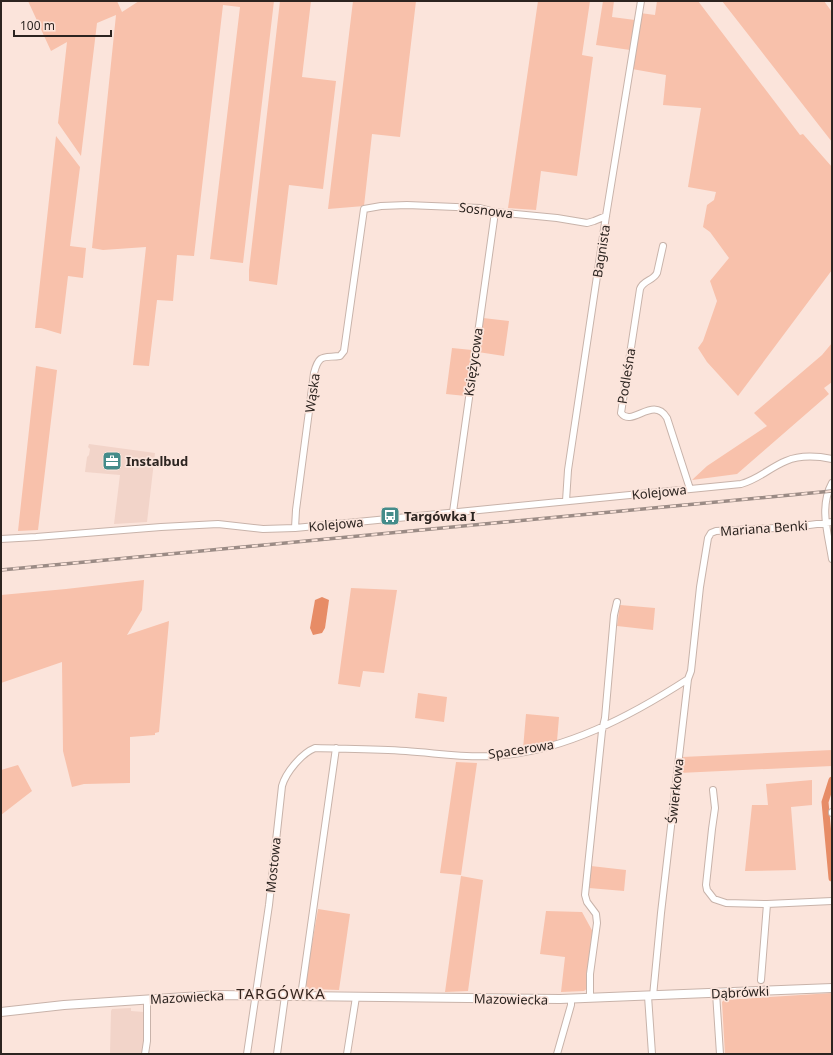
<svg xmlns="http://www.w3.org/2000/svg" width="833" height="1055" font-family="'Noto Sans',sans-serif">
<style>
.built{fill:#f2d4c9}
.green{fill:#f8c1ab}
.water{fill:#e78c66}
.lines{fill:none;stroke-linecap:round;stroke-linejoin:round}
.canal{stroke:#e78c66;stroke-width:7}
.street-casing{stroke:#c8b3aa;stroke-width:8}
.secondary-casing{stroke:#c8b3aa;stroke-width:10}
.street{stroke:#fff;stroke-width:6}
.secondary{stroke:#fff;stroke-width:8}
.rail-casing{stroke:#9b8b85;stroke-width:3.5}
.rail{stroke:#fbe4db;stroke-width:2;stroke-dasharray:6;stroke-linecap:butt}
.labels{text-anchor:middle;stroke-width:3.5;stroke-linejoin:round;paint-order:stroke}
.street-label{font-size:13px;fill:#2c2420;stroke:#fbe4db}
.poi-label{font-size:13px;font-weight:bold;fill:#2c2420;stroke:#fbe4db;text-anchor:start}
.quarter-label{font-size:15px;letter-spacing:1px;fill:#35251e;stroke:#fbe4db}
</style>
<rect width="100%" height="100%" fill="#fbe4db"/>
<!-- built -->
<path class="built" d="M89,444L155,453L147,522L114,524L120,475L85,472L87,457L89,455L90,449L88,447Z
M131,1008V1011L144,1012V1043L142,1054H110L111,1011L112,1009Z"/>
<!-- green -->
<path class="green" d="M28,1H117L122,12L139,1H274L243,263L210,259L240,7L223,5L194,256L177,255L173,301L157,300L149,366L133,365L146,247L103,250L92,248L116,15L97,23L81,156L58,123L67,42L51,51Z
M280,1H311L302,77L336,81L323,189L289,185L277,285L249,281V270Z
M353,1H416L400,137L372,134L364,206L328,209Z
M538,1H590L582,55L593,57L577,176L541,171L536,210L508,208Z
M603,1H614L612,17L635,20L630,50L596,45Z
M657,1H698L800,135L803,134L832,167V270L738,396L707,362L698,348L703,341L717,301L710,281L729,258L710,232L703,227L707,205L714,200L716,192L688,187L701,108L663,105L666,75L632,69L640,13L655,15Z
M722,1H824L832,12V142Z
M56,136L80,167L70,246L86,248L83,278L68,276L61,334L41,328H35Z
M483,318L509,321L504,356L478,352Z
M832,343V382L824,388L829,394L737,474L692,480L707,466L767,426L754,413L822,355Z
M452,348L472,350L466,396L446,394Z
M36,366L57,370L38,530L18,531Z
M144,580L142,610L127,635L169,621L159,732L155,733V735L130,737V783L84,784L72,787L63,751L62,662L1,683V595L66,589Z
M351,588L397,590L384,673L363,671L360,687L338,684Z
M620,605L655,608L653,630L617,626Z
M418,693L447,697L444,722L415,718Z
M526,714L559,717L557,741L531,749H523Z
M832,750V766L679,773L682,757Z
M456,762L477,763L461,875L440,873Z
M18,765L32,791L1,815V770Z
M812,780V805L791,807L796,870L745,871L752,805H768L766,784Z
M591,866L626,870L624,891L589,888Z
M461,876L483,880L468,991L445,992Z
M318,909L350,914L339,990L309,989L305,984Z
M546,911L582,912L594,934L588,988L584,991L561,992L565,957L540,954Z
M832,993V1054H725L722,1002L724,1000Z"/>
<!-- water -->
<path class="water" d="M322,597L329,600L325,628L322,633L313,635L310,628L315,600Z"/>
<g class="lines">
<!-- canal -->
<path class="canal" d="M832,780L825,802L832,878"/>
<defs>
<path id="street" d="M663,246L657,273C653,281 643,280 640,289L621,413C632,428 653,395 667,418L690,489
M832,483C819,507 828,533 832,559
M566,501L568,470L606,216L641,1
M453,512L495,212
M295,528L296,510L314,373C319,353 324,358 340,356L344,351L364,209L381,206L407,205L480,208L495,212L557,218L587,223L594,221L606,216
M1,539L36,537L161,527L218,524L263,529L295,528L347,523L741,484C759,479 769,468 786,461C800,455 817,456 832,459
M713,790L715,808L712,829L706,885L707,890L714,899L726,903L767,904L832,901
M832,812V813
M761,980L767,904
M716,993L720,1054
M301,996L336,748
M648,996L652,1054
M653,996L661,913L688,679L691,671L700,587L708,538L711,533L716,531L794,527L832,522
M590,998V974L597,923L596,914L587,902L585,895L602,731L605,718L614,615L617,602
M145,1054L147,1041V999
M247,1054L269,905L282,786C286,772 302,753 315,748C346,749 376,749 406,751C436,753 465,758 494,756C563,752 631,716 688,679
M277,1054L285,996
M347,1054L356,997
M557,1054L571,1005V999"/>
<path id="secondary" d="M1,1012L64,1005L216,995L560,999L832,988"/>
</defs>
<!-- street casing -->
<use href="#street" class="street-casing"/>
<!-- secondary casing -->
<use href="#secondary" class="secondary-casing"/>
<!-- street -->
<use href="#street" class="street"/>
<!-- secondary -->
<use href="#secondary" class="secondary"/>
<defs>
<path id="rail" d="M1,570L832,491"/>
</defs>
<!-- rail casing -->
<use href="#rail" class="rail-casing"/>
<!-- rail -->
<use href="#rail" class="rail"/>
</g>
<!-- icons -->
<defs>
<symbol id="office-square" viewBox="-11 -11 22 22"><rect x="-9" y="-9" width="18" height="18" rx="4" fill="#448c8a" stroke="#fbe4db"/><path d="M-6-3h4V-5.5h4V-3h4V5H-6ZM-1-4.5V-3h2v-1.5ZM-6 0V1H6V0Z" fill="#fff"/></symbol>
<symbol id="bus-square" viewBox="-11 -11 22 22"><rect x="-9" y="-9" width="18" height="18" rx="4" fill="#448c8a" stroke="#fbe4db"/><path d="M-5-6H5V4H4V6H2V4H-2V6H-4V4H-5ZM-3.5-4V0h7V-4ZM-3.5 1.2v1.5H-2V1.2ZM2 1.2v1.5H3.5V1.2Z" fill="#fff"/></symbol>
</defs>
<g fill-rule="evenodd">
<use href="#office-square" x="101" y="450" width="22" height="22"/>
<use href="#bus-square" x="379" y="505" width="22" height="22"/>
</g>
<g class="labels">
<!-- street labels -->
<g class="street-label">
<text transform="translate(486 210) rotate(7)" y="5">Sosnowa</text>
<text transform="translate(601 251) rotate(-81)" y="5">Bagnista</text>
<text transform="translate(473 362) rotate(-82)" y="5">Księżycowa</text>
<text transform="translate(626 376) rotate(-81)" y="5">Podleśna</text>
<text transform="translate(312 393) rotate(-82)" y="5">Wąska</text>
<text transform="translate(659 492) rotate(-6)" y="5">Kolejowa</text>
<text transform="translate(336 524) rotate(-5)" y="5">Kolejowa</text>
<text transform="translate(764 528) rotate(-4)" y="5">Mariana Benki</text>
<text transform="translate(521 749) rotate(-9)" y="5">Spacerowa</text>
<text transform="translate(675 791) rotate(-84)" y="5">Świerkowa</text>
<text transform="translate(273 865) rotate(-84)" y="5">Mostowa</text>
<text transform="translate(740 992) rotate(-3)" y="5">Dąbrówki</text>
<text transform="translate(187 997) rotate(-3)" y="5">Mazowiecka</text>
<text transform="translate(511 999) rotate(1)" y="5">Mazowiecka</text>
</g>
<!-- poi labels -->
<g class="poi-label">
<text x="126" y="466">Instalbud</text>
<text x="404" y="521">Targówka I</text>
</g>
<!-- quarter labels -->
<g class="quarter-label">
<text x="281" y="999">TARGÓWKA</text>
</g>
</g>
<!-- border -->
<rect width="833" height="1055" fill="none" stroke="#2c2420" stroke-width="4"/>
<!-- scale -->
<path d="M14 30v6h97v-6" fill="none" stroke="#2c2420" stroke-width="2"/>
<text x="20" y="30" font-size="12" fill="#2c2420" stroke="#fbe4db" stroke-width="3" paint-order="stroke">100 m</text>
</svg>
